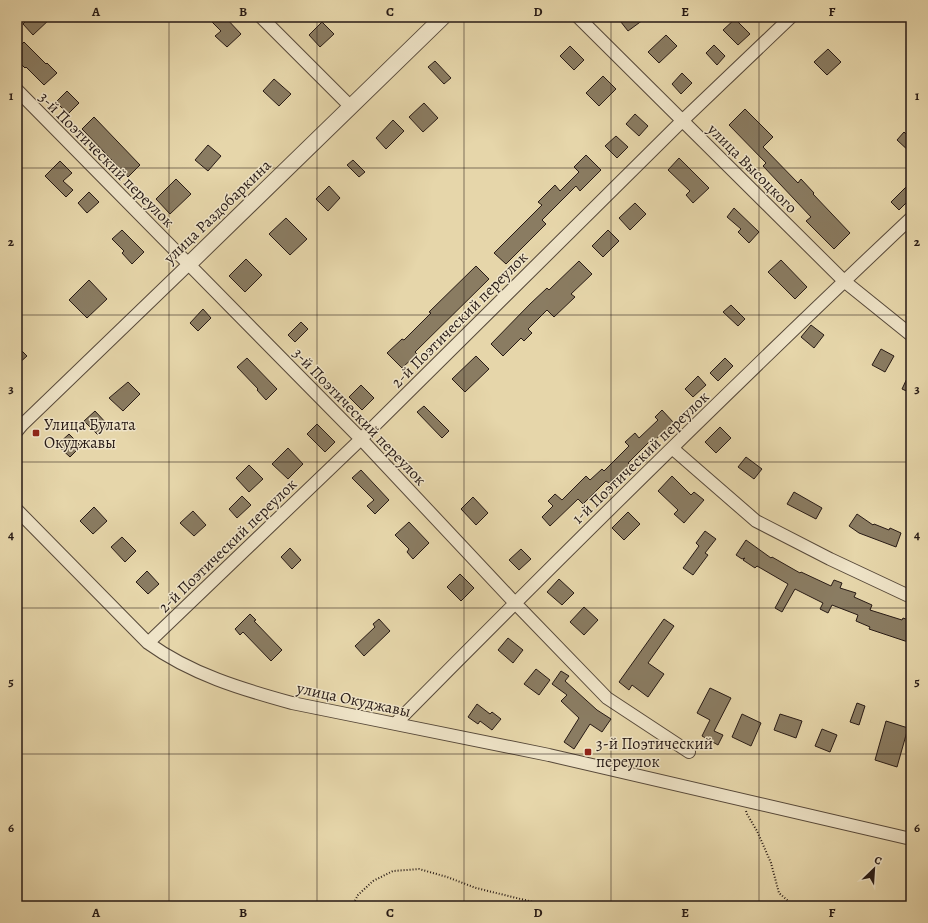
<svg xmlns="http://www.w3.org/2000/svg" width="928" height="923" font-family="Alegreya,serif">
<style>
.building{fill:#8a7c62;stroke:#271a15}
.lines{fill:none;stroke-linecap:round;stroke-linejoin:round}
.minor-casing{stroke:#57493a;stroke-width:14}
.tertiary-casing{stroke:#57493a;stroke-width:17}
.path{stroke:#271a15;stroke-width:2;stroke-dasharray:1 2;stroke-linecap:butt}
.minor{stroke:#efe4c8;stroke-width:12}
.tertiary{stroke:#efe4c8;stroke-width:15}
.grid{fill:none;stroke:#271a15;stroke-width:1;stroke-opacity:0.55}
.poi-dot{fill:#8f2418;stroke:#efe4c8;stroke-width:1.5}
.labels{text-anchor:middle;stroke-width:3;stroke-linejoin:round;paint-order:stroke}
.street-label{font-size:16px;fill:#271a15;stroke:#efe4c8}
.poi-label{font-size:16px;fill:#271a15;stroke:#efe4c8;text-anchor:start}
.neatline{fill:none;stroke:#271a15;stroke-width:1.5}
.grid-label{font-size:13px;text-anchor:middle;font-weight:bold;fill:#271a15}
</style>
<rect width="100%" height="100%" fill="#e6d6aa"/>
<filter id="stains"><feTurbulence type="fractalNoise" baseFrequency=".005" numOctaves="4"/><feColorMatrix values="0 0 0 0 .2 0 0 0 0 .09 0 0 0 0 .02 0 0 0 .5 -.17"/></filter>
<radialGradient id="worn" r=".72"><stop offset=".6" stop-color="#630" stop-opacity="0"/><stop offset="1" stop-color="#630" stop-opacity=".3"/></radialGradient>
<!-- building -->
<path class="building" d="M30,17H52L33,35L23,24Z
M207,17H225L241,34L227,47L215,36L221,31Z
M617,17H647L628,31Z
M735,19L750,34L738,45L723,30Z
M322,22L334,34L320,47L309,35Z
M666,35L677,46L659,63L648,52Z
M24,42L46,64L47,63L57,73L44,85L26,67L25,68L17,60V49Z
M714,45L725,56L717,65L706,53Z
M570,46L584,60L574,70L560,56Z
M828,49L841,62L827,75L814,62Z
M435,61L451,78L444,84L428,67Z
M682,73L692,83L681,94L672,84Z
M603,76L616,89L599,106L586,93Z
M274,79L291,94L279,106L263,91Z
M67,91L79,103L68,114L56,102Z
M424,103L438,118L423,132L409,117Z
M745,109L773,137L763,147L798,183L801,179L814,193L813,194L850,233L834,249L806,221L811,217L763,166L766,163L729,125Z
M635,114L648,126L639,136L626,124Z
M94,117L140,165L128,177L82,129Z
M393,120L404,131L386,149L376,138Z
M904,132L911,139V153L897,140Z
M616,136L628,147L617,158L605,146Z
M208,145L221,156L208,171L195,160Z
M586,155L601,170L580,191L576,186L542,220L546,224L506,264L494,253L542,205L538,202L555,185L560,191L579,172L574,167Z
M679,158L709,188L693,203L686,195L690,191L668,170Z
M353,160L365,172L359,177L347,165Z
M60,161L72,173L63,181L73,190L66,197L45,176Z
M176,179L191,194L170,214L156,199Z
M911,182V198L899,210L891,202Z
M329,186L340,198L328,211L316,199Z
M89,192L99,202L87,213L78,203Z
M635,203L646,214L630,230L619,218Z
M734,208L759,232L749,243L738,232L741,229L727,217Z
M286,218L307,239L290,255L269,234Z
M122,230L144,252L132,264L122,253L124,251L112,239Z
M608,230L619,241L603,257L592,246Z
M246,259L262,275L245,292L229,276Z
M781,260L807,287L795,299L768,272Z
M579,261L592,274L571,294L575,297L554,317L547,310L528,329L532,333L524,341L521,338L503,356L491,344L530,304L547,288L549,290Z
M476,266L489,279L415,352L417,354L402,368L387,353L402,339L404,340L431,313L429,312Z
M89,280L107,299L87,318L69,300Z
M731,305L745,319L738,326L723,312Z
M203,309L211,318L198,331L190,323Z
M301,322L308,329L295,342L288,335Z
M811,325L824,335L814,348L801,337Z
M17,346L27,356L17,365Z
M881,349L894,356L885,372L872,365Z
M476,356L489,369L465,392L452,379Z
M247,358L277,389L266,400L257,390L258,389L237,367Z
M725,358L733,366L718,381L710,373Z
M911,370V393L902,389Z
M698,376L706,385L693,397L685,389Z
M128,382L140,394L123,411L109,398Z
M361,385L374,398L362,410L349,397Z
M424,406L449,431L442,438L417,412Z
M662,410L674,423L654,441L652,439L628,463L632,466L621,477L619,474L609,483L606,481L583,504L578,499L550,526L542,517L553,506L548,501L555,494L562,500L586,476L590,480L602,469L604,471L629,446L625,442L635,433L639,438L658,420L655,417Z
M95,411L108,425L98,435L84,421Z
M317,424L335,442L325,452L307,434Z
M720,427L731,438L716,453L705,442Z
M69,434L81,446L70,457L57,445Z
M288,448L303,464L288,479L272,464Z
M746,457L762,469L754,479L738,467Z
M249,465L263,479L249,492L236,478Z
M361,470L389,500L375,514L367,506L374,500L352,478Z
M672,476L691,495L694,492L704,500L684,523L674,514L678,510L658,491Z
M794,492L822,508L816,519L787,504Z
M242,496L251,505L237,518L229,509Z
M473,497L488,513L476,525L461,509Z
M94,507L107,521L93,534L80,521Z
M193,511L206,525L194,536L180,523Z
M628,512L640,524L624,540L612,528Z
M857,514L873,525L874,524L889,530L890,528L901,533L896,547L859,533L849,526Z
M409,522L429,543L413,559L407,552L409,549L395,535Z
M705,531L716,539L705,553L708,555L693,575L683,568L699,546L696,543Z
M122,537L136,551L125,562L111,547Z
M746,540L771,558L772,557L800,573L801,572L831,586L834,580L842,583L840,588L856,593L854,597L872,605L870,610L902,620L903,618L911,621V643L869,629L870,627L856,621L858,615L832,605L828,613L820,609L823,603L795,589L782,612L775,608L788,584L757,566L755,568L743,560L745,558L742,559L736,555Z
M290,548L301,560L292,569L281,557Z
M521,549L531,559L519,570L509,560Z
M147,571L159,584L148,594L136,582Z
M460,574L474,588L461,601L447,587Z
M559,579L574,593L562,605L547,592Z
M584,607L598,620L584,635L570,622Z
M250,614L256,620L254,621L282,650L271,661L243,632L240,635L235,629Z
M379,619L390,631L364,656L355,646L375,627L373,624Z
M664,619L674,626L648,663L664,674L648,697L632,685L629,690L619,682Z
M508,638L523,650L513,663L498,650Z
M536,669L550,680L539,695L524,684Z
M561,671L569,676L565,681L597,710L611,719L602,732L590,724L574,749L564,742L579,718L561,701L567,695L552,684Z
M710,688L731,698L714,731L723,735L718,745L702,736L710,720L697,713Z
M857,703L865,706L859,725L850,722Z
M477,704L490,714L492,712L501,719L492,730L480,721L478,724L468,717Z
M742,714L761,723L751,746L732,737Z
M780,714L802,721L796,738L774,730Z
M886,721L908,728L897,767L875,760Z
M822,729L837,735L830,752L815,746Z"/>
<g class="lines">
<defs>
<path id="minor" d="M261,17L351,107
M578,17L844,281L911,335
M17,90L361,439L515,603L607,698L689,752
M17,431L22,425L189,264
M672,448L756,521L830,559L911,597
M17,510L148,643C191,674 241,689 292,703L549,755L911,839
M148,643L361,439L682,121L791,17
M396,723C565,552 736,383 911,218"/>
<path id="tertiary" d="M189,264L443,17"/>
</defs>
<!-- minor casing -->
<use href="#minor" class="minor-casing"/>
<!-- tertiary casing -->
<use href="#tertiary" class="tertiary-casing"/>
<!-- path -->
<path class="path" d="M746,811L747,814L757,831L771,863L779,893L794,906
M352,906L358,895L373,881L393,871L419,869L447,877L476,888L549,906"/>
<!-- minor -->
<use href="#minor" class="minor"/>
<!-- tertiary -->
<use href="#tertiary" class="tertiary"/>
</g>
<!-- grid -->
<path class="grid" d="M169,17V906M317,17V906M464,17V906M611,17V906M759,17V906M17,168H911M17,315H911M17,462H911M17,608H911M17,754H911"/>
<!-- markers -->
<g class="poi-dot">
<rect x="32" y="429" width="8" height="8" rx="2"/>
<rect x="584" y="748" width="8" height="8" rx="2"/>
</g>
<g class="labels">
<!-- street labels -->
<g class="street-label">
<text transform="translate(107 159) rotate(45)" y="6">3-й Поэтический переулок</text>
<text transform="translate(753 168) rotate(45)" y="6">улица Высоцкого</text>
<text transform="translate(217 211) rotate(-44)" y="6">улица Раздобаркина</text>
<text transform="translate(459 319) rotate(-45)" y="6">2-й Поэтический переулок</text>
<text transform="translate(360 416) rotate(46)" y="6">3-й Поэтический переулок</text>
<text transform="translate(640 457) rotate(-44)" y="6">1-й Поэтический переулок</text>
<text transform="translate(227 545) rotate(-44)" y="6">2-й Поэтический переулок</text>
<text transform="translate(354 699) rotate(12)" y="6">улица Окуджавы</text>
</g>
<!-- poi labels -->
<g class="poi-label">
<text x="44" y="430">Улица Булата<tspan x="44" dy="18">Окуджавы</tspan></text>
<text x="596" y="749">3-й Поэтический<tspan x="596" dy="18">переулок</tspan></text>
</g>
</g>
<!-- margin -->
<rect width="928" height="923" fill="none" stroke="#e6d6aa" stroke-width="44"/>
<!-- north arrow -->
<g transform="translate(874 869) rotate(25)" stroke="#efe4c8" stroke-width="3" paint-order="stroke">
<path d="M0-3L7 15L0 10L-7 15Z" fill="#271a15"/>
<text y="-6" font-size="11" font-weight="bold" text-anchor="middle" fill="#271a15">С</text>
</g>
<rect x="22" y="22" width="884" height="879" class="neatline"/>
<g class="grid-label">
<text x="96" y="16">A</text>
<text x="243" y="16">B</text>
<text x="390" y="16">C</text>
<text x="538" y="16">D</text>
<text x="685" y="16">E</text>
<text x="832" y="16">F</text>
<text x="11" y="100">1</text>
<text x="917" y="100">1</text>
<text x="11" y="246">2</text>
<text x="917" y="246">2</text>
<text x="11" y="393">3</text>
<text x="917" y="393">3</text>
<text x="11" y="539">4</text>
<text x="917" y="539">4</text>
<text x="11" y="686">5</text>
<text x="917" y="686">5</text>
<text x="11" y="832">6</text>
<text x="917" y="832">6</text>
<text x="96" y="917">A</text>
<text x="243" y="917">B</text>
<text x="390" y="917">C</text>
<text x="538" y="917">D</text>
<text x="685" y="917">E</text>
<text x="832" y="917">F</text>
</g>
<rect width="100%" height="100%" filter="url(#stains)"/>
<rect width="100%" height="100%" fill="url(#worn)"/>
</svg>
